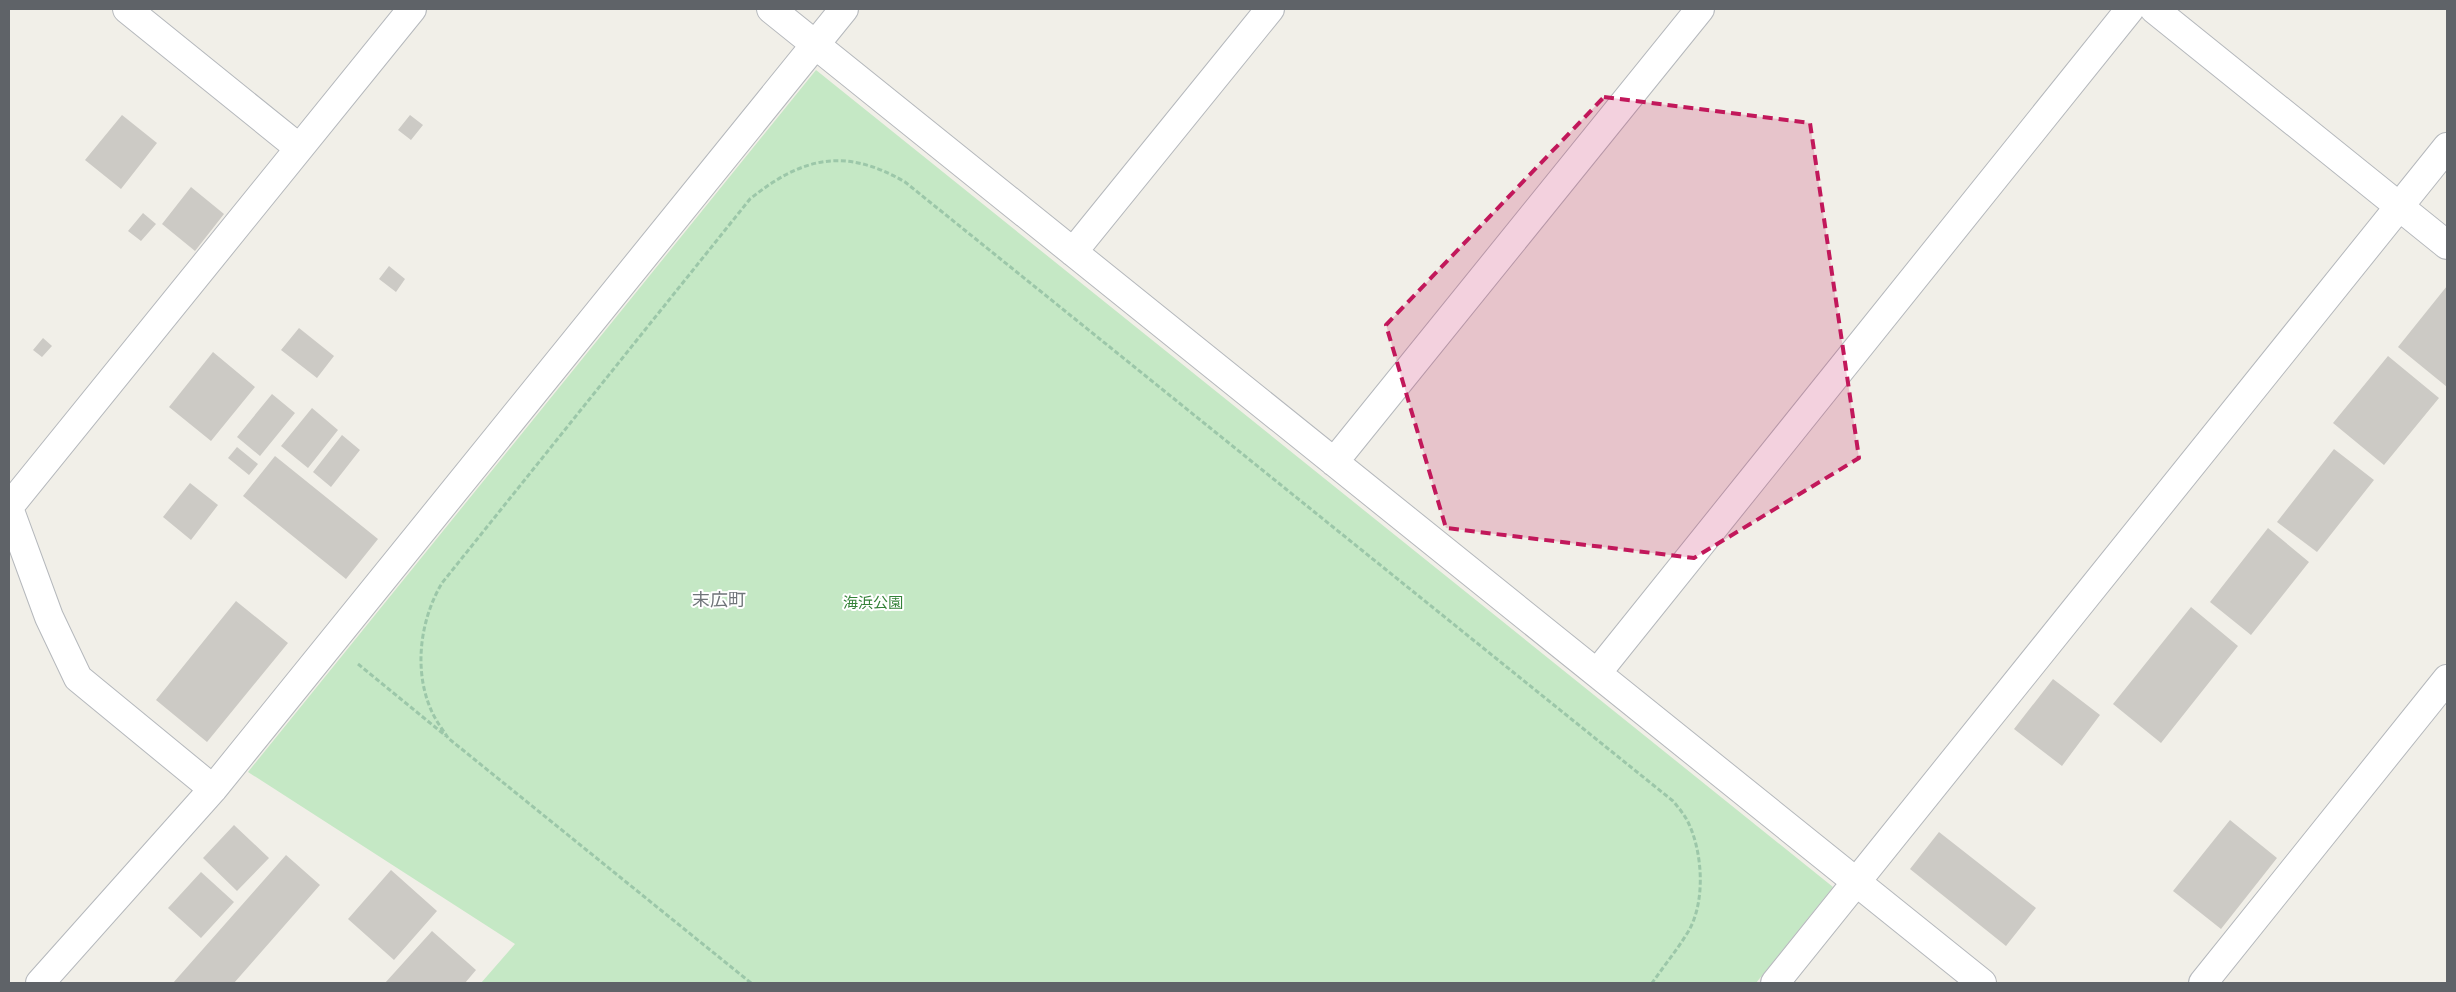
<svg xmlns="http://www.w3.org/2000/svg" width="2456" height="992" font-family="'Open Sans','Noto Sans JP',sans-serif">
<style>
.green{fill:#c5e8c5}
.building{fill:#cccac5}
.lines{fill:none;stroke-linecap:round;stroke-linejoin:round}
.minor-casing{stroke:#b5b8bc;stroke-width:30}
.path{stroke:#9cc7a9;stroke-width:3;stroke-dasharray:5 2.5;stroke-linecap:butt}
.minor{stroke:#fff;stroke-width:28}
.marked{fill:#c2185b;fill-opacity:0.2;stroke:#c2185b;stroke-width:4;stroke-dasharray:10 6;stroke-linejoin:round}
.labels{text-anchor:middle;stroke-width:4;stroke-linejoin:round;paint-order:stroke}
.park-label{font-size:15px;fill:#348238;stroke:#fff}
.quarter-label{font-size:18px;fill:#70757a;stroke:#fff}
</style>
<rect width="100%" height="100%" fill="#f1efe8"/>
<!-- green -->
<path class="green" d="M816,70L1833,887L1756,983H481L515,944L248,772Z"/>
<!-- building -->
<path class="building" d="M122,115L157,143L121,189L85,160Z
M410,115L423,125L411,140L398,130Z
M191,187L224,214L195,251L162,224Z
M143,213L156,224L141,241L128,231Z
M389,266L405,279L396,292L379,279Z
M2447,286V387L2398,347Z
M299,328L334,356L317,378L281,350Z
M43,338L52,346L42,357L33,350Z
M213,352L255,387L211,441L169,407Z
M2388,356L2439,398L2384,465L2333,423Z
M272,394L295,413L260,456L237,437Z
M312,408L338,430L308,468L281,446Z
M342,435L360,450L331,487L313,472Z
M237,447L258,464L249,475L228,458Z
M2334,449L2374,480L2317,552L2277,522Z
M275,456L378,539L346,579L243,496Z
M190,483L218,505L191,540L163,517Z
M2268,528L2309,562L2251,635L2210,602Z
M236,601L288,643L207,742L156,700Z
M2191,607L2238,646L2161,743L2113,704Z
M2053,679L2100,715L2062,766L2014,729Z
M2230,820L2277,858L2221,929L2173,891Z
M234,825L269,858L237,891L203,858Z
M1939,832L2036,908L2006,946L1910,869Z
M286,855L320,885L234,983H173Z
M391,870L437,911L394,960L348,919Z
M201,872L234,902L201,938L168,908Z
M432,931L476,970L465,983H385Z"/>
<g class="lines">
<defs>
<path id="minor" d="M127,9L299,148
M771,9L1982,983
M2154,9L2447,245
M1073,252L1270,9
M1334,462L1700,9
M9,507L412,9
M9,508L49,617L78,678L213,789
M1597,673L2130,9
M40,983L213,789L844,9
M1775,983L2447,147
M2203,983L2447,679"/>
</defs>
<!-- minor casing -->
<use href="#minor" class="minor-casing"/>
<!-- path -->
<path class="path" d="M358,664L446,736
M751,983L448,738C443,730 436,721 432,712C413,671 420,620 442,583L750,199C802,157 845,147 905,182L1673,801C1678,807 1683,813 1687,820C1703,851 1706,902 1688,932C1677,950 1664,966 1652,983"/>
<!-- minor -->
<use href="#minor" class="minor"/>
</g>
<!-- marked area -->
<path class="marked" d="M1604,97L1810,123L1859,458L1694,558L1446,528L1386,325Z"/>
<g class="labels">
<!-- park labels -->
<g class="park-label">
<text x="873" y="608">海浜公園</text>
</g>
<!-- quarter labels -->
<g class="quarter-label">
<text x="719" y="606">末広町</text>
</g>
</g>
<!-- border -->
<rect width="2456" height="992" fill="none" stroke="#5f6368" stroke-width="20"/>
</svg>
